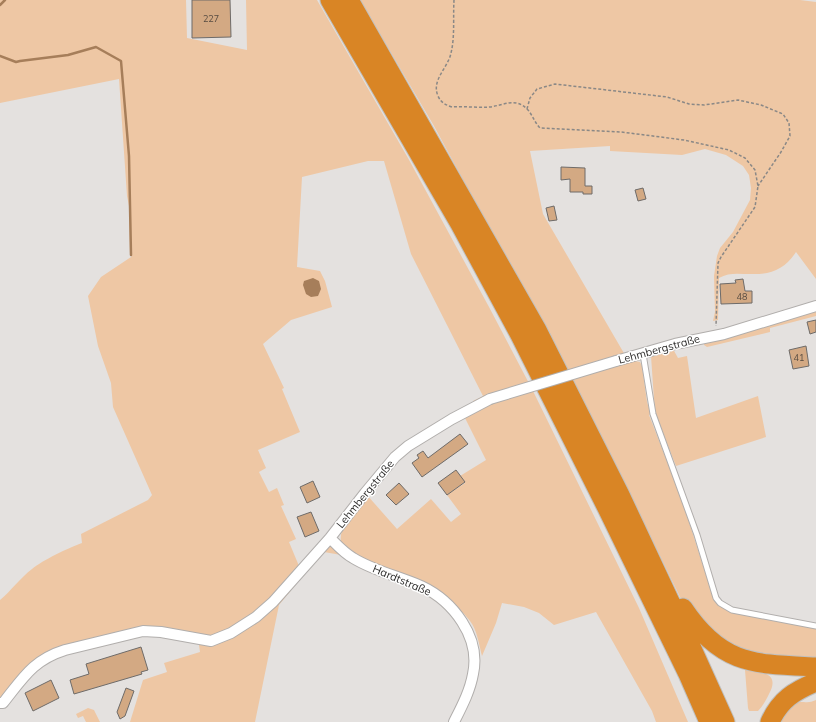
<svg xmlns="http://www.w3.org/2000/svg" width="816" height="722" font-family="Mulish,sans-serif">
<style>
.green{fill:#eec7a4}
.water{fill:#a67e5a}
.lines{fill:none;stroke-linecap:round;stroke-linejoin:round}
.stream{stroke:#a67e5a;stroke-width:2.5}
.building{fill:#d3a983;stroke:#6e6b69}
.service-casing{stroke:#b1aeac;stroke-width:7}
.minor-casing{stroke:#b1aeac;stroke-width:12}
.motorway-casing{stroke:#c0c0bf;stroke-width:21}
.path{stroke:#8a8886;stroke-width:1.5;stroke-dasharray:3 2;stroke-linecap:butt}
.service{stroke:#fff;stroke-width:5}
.minor{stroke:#fff;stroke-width:10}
.motorway{stroke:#d98525;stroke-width:19}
.minor-bridge-casing{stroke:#b1aeac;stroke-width:12;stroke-linecap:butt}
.minor-bridge{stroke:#fff;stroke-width:10}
.labels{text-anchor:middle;stroke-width:3;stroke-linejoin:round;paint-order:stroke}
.number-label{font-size:9px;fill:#564b41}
.street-label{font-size:11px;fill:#2d2c2b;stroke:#fff}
</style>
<rect width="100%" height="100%" fill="#e4e1df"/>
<!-- green -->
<path class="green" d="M0,0H186L187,38L247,50L246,0H317L408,158L489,307L533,391L639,608L688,722H656L652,711L596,612L554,625L539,613L524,607L502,603L496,623L482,656C479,644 477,630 470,621C448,589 384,568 348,552C346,549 342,545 341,541C338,527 359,506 367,495L397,529L431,499L451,522L461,514L447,495L465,483L460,476L486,460L464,416L474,402L473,401L483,396L411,254L384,161H368L302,177L297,267L320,271L325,281L332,307L291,320L263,344L284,388L282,389L300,432L258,450L266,468L259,472L269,492L277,488L284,505L281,506L296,539L289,542L299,566L267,605L252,617L211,638L140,627L44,653L25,670L0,698V600C11,591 20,578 32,569C43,560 68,548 82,543L81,534L148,500L152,495L113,407L111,383L98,346L88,296L101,277L131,257L132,255H130L129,206L127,196L119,79L0,103Z
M360,0H800L816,2V279L796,252C785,269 771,275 750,274C739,274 729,272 719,278L718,320L713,321L715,312L714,276L717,256L720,248L733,232L750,200L751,188L749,175L743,166L726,155L705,149L682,155L610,151V146L530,151L543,214L625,355L567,372L434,126Z
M816,308V316L770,328V332L707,347L704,345V341Z
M673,349L678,358L687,356L696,418L758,396L766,437L676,466L655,413L651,356Z
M635,361L640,362L642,366L647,402L651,414L649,415L682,500L714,600L717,604L728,611L816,629V662L735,652L681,599L618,470L570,378Z
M331,542L347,556L324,552L316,560L279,605L255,722H130L143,680L167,672L164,663L200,652L199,645L204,642L227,639Z
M745,670C760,672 781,672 769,694C766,700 763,706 758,711H749L748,708Z
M816,700V722H781C785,714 791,703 800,702C807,702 810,703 816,700Z
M88,708L94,710L100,722H86L83,716L78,718L76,714Z"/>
<!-- water -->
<path class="water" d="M313,278L319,281L321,289L318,296L311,297L306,294L303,285L304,281Z"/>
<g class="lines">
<!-- stream -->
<path class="stream" d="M0,5L5,0
M0,56L16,62L20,61L68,55L96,47L121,61L129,156L131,255"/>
</g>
<!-- building -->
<path class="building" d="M192,0H230L231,37L192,38Z
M561,167L585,168V186H592V194H583V192H570V179L561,180Z
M643,188L646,199L638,201L635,190Z
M554,206L557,220L549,221L546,208Z
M743,279L745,291H752V303L721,304L720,284L736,283L735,280Z
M816,320V332L810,334L807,322Z
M806,346L809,366L793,369L789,350Z
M460,434L468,444L422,477L412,463L419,458L417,455L423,451L428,458Z
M456,470L465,482L447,495L438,483Z
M313,481L320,497L307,503L300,487Z
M399,483L409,494L396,505L386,495Z
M311,512L319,531L305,537L297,517Z
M141,647L148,670L141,672L142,674L74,694L70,680L89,674L86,664Z
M51,680L59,698L33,711L25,693Z
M126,688L134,691L125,716L120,719L117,712Z"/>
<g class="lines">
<defs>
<path id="service" d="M643,354L653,414L697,535L716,598L720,603L732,610L816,626"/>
<path id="minor" d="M616,361L675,344L724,334L816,306
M330,538C337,545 344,553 353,558C374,571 398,576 421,586C453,601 481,637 473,674C470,691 462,706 454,722
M0,703H3C23,678 33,660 65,650L143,631L161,632L211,641L231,633L256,617L273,602L330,538L365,493L395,457L408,446L452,419L490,399"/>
<path id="motorway" d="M330,0L460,224L520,335L607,508L688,674L709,722
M349,0L537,330L620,495L689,642L725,722
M683,608C721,665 753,664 816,667
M770,722C780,700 794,691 816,682"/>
</defs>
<!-- service casing -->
<use href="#service" class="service-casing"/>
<!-- minor casing -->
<use href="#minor" class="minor-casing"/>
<!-- motorway casing -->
<use href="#motorway" class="motorway-casing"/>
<!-- path -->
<path class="path" d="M454,0C453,17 455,37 451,53C448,68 431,80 438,96C441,103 446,105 452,107C465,106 478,108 490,107C504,105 516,97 528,110C533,116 535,123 540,128L621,132L684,140L729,150L745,158L755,170L758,186L755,207L721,257L718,263L716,326
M527,109L530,98L537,89L555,84L667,97L689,104L704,105L738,100L761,105L783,114L789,123L790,136L781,152L758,186"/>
<!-- service -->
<use href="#service" class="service"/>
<!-- minor -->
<use href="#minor" class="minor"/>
<!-- motorway -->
<use href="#motorway" class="motorway"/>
<defs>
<path id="minor-bridge" d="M490,399L616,361"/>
</defs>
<!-- minor-bridge casing -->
<use href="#minor-bridge" class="minor-bridge-casing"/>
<!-- minor-bridge -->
<use href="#minor-bridge" class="minor-bridge"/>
</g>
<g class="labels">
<!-- number labels -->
<g class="number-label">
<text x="211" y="22">227</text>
<text x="742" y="300">48</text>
<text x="799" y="361">41</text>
</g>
<!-- street labels -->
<g class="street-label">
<text transform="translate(659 349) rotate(-15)" y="4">Lehmbergstraße</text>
<text transform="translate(365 494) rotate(-51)" y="4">Lehmbergstraße</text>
<text transform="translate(402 580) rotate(23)" y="4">Hardtstraße</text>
</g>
</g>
</svg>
